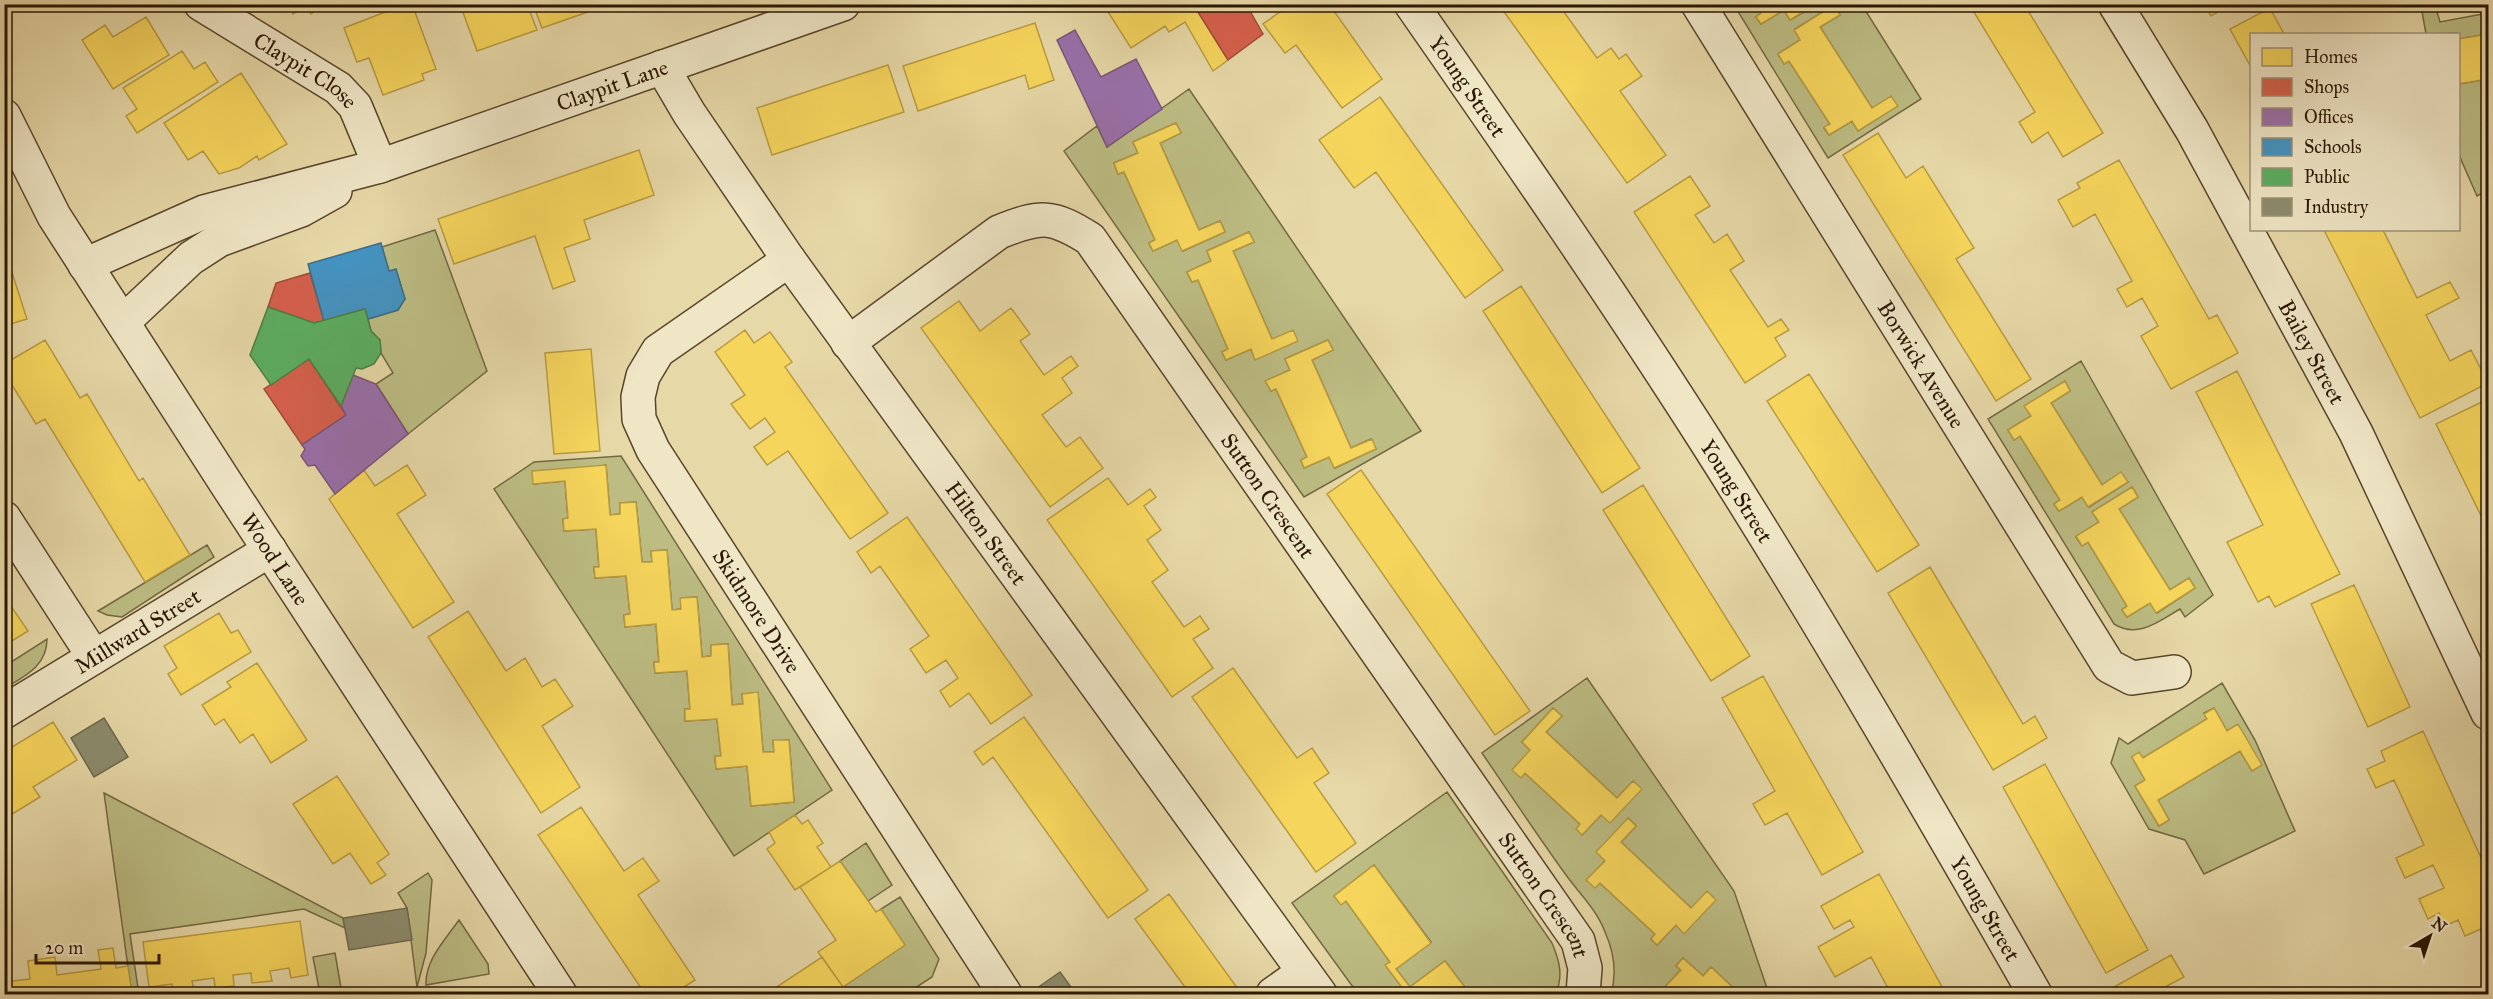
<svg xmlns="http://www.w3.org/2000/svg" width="2493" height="999" font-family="'IM FELL Great Primer',serif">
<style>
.green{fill:#bcbc83;stroke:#736943;stroke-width:1.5;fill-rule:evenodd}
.homes{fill:#f6d55c;stroke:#b99c41;stroke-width:1.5}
.shops{fill:#d6604d;stroke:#a24a37;stroke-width:1.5}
.offices{fill:#9970ab;stroke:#785579;stroke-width:1.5}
.schools{fill:#4393c3;stroke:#3c6e89;stroke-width:1.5}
.public{fill:#5aae61;stroke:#4c8045;stroke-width:1.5}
.industry{fill:#8c8c6e;stroke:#6f694e;stroke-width:1.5}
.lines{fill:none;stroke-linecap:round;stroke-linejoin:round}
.minor-casing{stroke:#59462c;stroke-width:36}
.minor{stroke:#efe6c6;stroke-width:33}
.labels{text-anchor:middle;stroke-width:6;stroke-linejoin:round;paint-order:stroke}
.street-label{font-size:22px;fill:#2a1603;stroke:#efe6c6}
</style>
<rect width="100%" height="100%" fill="#e7d8a7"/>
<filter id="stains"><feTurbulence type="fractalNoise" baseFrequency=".00333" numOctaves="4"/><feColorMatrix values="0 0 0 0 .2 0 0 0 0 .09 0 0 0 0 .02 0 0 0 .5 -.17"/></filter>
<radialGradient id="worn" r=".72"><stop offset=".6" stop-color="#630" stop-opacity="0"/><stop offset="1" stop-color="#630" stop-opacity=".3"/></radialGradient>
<!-- green -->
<path class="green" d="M1734,5H1756L1761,13L1756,17L1761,24L1784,10L1790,20L1816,5H1862L1921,99L1828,158ZM1834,5L1840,15L1820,27L1872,108L1897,106L1858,131L1852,121L1829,135L1824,128L1830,124L1789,61L1784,64L1778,54L1800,40L1795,29Z
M2435,5L2440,22L2488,13V34L2459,39L2457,33L2426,34L2421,6Z
M2488,79V190L2477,196L2459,155V84Z
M1189,89L1421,431L1304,497L1064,151L1097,126L1107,147ZM1176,123L1181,133L1160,143L1199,230L1220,221L1225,232L1183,251L1177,240L1153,251L1149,243L1155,240L1124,172L1118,174L1114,163L1138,153L1133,142ZM1249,232L1254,242L1233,251L1272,339L1255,359L1251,349L1226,360L1222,352L1228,349L1198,280L1192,282L1187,272L1211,261L1207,251ZM1328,340L1333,350L1312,360L1351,448L1371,439L1376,449L1335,468L1329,457L1304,468L1301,460L1307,457L1276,389L1271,391L1266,381L1290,370L1285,359Z
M435,230L487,371L408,434L376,384L393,373L381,353L380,340L371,331L368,319L398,310L405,299L396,270L389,271L382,247Z
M2081,361L2213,595L2185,617L2180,609C2159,621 2138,639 2114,624L1988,419ZM2065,381L2070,391L2051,403L2102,485L2121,473L2128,482L2089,507L2082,497L2059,511L2054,504L2060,500L2020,436L2014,440L2008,430L2031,416L2025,406ZM2132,487L2138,497L2119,509L2170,590L2189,578L2195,588L2157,613L2150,603L2127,617L2122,610L2127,606L2088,542L2082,546L2076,537L2099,522L2092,512Z
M621,456L832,790L734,856L494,489L534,462ZM606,465L610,515L620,514V503L636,502L642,562H652L651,551L667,550L672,610L681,609V598L697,597L702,657L711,656V645L728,644L732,705L743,704L742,694L758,693L763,752H774L773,741L789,740L794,802L751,806L747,766L716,769L715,757L721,756L717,719L685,721V709H690L687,671L655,673L654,662H659L656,624L625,627L624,615L630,614L626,576L595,578L594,567H599L596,529L564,531L563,519L568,518L565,481L533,484Z
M207,545L214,557L122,617L107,615L98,611Z
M47,639C47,666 25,676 5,688V666Z
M1587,678L1734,891L1769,994H1740L1711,967L1703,976L1683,958L1676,966L1681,970L1658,994H1611C1617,973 1614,952 1605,932C1597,910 1579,893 1566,875C1537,835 1510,794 1482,753ZM1553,708L1562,716L1546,732L1617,798L1633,781L1641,789L1601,815L1582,835L1580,824L1525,773L1530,750L1522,742ZM1628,818L1636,826L1621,842L1691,908L1684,933L1676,925L1657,945L1651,939L1655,934L1600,883L1587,880L1605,861Z
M2222,683L2255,740L2295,831L2204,874L2185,840L2149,829L2111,763L2119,738L2128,744ZM2214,708L2227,731L2237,725L2261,765L2252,771L2240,751L2158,800L2169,820L2159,826L2135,786L2145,780L2132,757L2139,753L2143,758L2207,719L2204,713Z
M1447,792L1552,943C1560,962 1563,975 1556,994H1470L1445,961L1410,987L1396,969L1431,942L1374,865L1334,896L1341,904L1346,901L1390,962L1386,966L1407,994H1358L1292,903Z
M104,793L343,918L345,928L304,909L130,934L138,988L131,989Z
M866,843L892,885L868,901L840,861Z
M428,873L432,880L426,953L417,987L407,908L398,893Z
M900,897L939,959L932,977L906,994H848L843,987L904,945L881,909Z
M459,920L488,964L489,974L426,985C425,960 445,940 459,920Z
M335,953L342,994H320L313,957Z"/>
<!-- homes -->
<path class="homes" d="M287,4H325L311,14L306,6L293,14Z
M406,4H412L436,69L422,74L424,80L383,95L369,58L357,62L344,28Z
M460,4H527L537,30L477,51Z
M533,4H601L602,7L542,28Z
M1103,4H1193L1228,60L1213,71L1185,22L1169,32L1165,26L1131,48Z
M1291,4H1329L1382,79L1342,108L1296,45L1285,53L1263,24Z
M1508,4H1573L1564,12L1597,58L1611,48L1619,59L1626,54L1642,76L1620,91L1666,155L1627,183L1502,9Z
M1756,4H1816L1790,20L1784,10L1761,24L1756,17L1761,13Z
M1969,4H2024L2103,133L2063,157L2048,132L2032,143L2019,122L2035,112Z
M2204,4H2231L2211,16Z
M1834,5L1840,15L1820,27L1872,108L1891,96L1898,106L1858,131L1852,121L1829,135L1824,127L1830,124L1789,61L1784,64L1778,54L1800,40L1794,30Z
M2270,8L2284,34H2252V69L2230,29Z
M146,17L169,55L113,89L82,40L105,25L113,37Z
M1035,23L1054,80L1029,89L1025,75L918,111L903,66Z
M2488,34V79L2458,84V39Z
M182,51L194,69L205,62L218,82L137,133L126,116L137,109L123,88Z
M888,65L904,112L772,155L757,108Z
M241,73L287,144L259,160L257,156L239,168L219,174L203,151L188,160L164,123Z
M1380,97L1503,270L1465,298L1376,172L1354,188L1319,140Z
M1176,123L1181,133L1160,143L1199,230L1220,221L1225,232L1182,251L1177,240L1153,251L1149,243L1155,240L1124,172L1118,174L1114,163L1138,153L1133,142Z
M1878,133L1906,178L1923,166L1974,248L1956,259L2031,379L1996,401L1843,155Z
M639,150L654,195L584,220L590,239L564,248L575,281L553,289L535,236L454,264L438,219Z
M2119,160L2209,319L2217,315L2238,353L2171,389L2141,336L2158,326L2142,298L2127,307L2117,289L2132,281L2095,214L2073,227L2058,200L2080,188L2077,183Z
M1690,176L1710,206L1695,215L1714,243L1727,234L1744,261L1730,270L1768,327L1781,319L1789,330L1775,338L1786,356L1745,383L1634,212Z
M2324,230H2383L2417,298L2450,282L2459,298L2426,315L2450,361L2471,350L2488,383L2420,418Z
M1249,232L1254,242L1233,251L1272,339L1293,330L1298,341L1255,360L1251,349L1226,360L1222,352L1228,349L1198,280L1192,282L1187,272L1211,261L1207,251Z
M6,254L27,319L4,326V255Z
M1521,286L1640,468L1602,493L1483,311Z
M959,301L980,331L1011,308L1030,334L1020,341L1044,375L1071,356L1078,366L1062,378L1072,393L1042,415L1066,447L1080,437L1103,468L1050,507L921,328Z
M745,330L754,343L770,332L792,362L785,367L888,513L850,539L788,451L767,465L754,447L775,432L765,418L750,429L731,404L745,395L715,352Z
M45,340L80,398L87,394L139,481L143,478L190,555L145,582L45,419L36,424L4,372V364Z
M1328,340L1333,350L1312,360L1351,448L1372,439L1376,449L1334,468L1329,457L1304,468L1301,460L1307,457L1276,389L1271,391L1265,381L1290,370L1285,359Z
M591,349L600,451L554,454L545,353Z
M2237,371L2340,574L2275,607L2269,596L2258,602L2227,542L2263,525L2196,392Z
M1809,374L1919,545L1877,572L1767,401Z
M2065,381L2070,391L2051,403L2102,485L2121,472L2128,482L2088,507L2082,497L2059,511L2054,504L2060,500L2020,436L2014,440L2008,430L2031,416L2024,406Z
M2488,399V530L2436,424Z
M407,465L426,495L397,514L454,602L413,628L329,499L364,470L375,486Z
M606,465L610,515L620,514V503L636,502L642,562H652L651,551L667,550L672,610L681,609L680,598L697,597L702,657L711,656V645L728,644L732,705L743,704L742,694L758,692L763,752H774L773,740H789L794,802L751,806L747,766L716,769L715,756H721L717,719L685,721V709H690L687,671L655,673L654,662H659L656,624L625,627L624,615L630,614L626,576L595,578L594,567H599L596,529L564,531L563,519L568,518L565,481L533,484L532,471Z
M1361,470L1530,711L1495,735L1327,494Z
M1108,478L1128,505L1150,489L1156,497L1144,506L1161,530L1147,540L1168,570L1152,582L1184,627L1200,616L1209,629L1193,639L1213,668L1172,697L1047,520Z
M1643,485L1750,656L1711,681L1603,510Z
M2132,487L2138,497L2119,509L2170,590L2189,578L2195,588L2156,613L2150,603L2127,617L2122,610L2127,606L2088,542L2082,546L2076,536L2099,522L2092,512Z
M907,517L1032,695L991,724L969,693L950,707L940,691L958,678L946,660L926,673L910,649L929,636L880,566L871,573L857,552Z
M1930,567L2023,724L2035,716L2047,738L1993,770L1888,593Z
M2354,585L2410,707L2368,727L2311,604Z
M4,596L28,631L4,646Z
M468,611L506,671L525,658L542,687L555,679L573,706L542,726L580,787L541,813L428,637Z
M219,613L231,633L238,630L251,652L181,695L168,674L177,668L164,646Z
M257,663L307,740L271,763L253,734L240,743L224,719L215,725L202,705L231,687L227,682Z
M1233,668L1297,758L1312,748L1329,773L1314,783L1356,843L1316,872L1192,697Z
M1763,676L1863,852L1822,875L1787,813L1765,825L1753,804L1775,791L1722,698Z
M1553,708L1562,716L1546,732L1617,798L1633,781L1642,789L1610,823L1601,815L1582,835L1576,829L1580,824L1525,773L1521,778L1512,770L1530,750L1522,742Z
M2214,708L2227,731L2238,724L2262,765L2252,771L2240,751L2158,800L2169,820L2159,826L2135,786L2145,780L2132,757L2139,752L2143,758L2207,719L2204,714Z
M1024,717L1148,890L1108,918L993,757L983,765L974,752Z
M53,722L77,760L33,787L40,797L9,816L4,809V752Z
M2423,731L2488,873V926L2465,936L2458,920L2445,926L2439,913L2428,919L2419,899L2444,888L2433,865L2405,878L2396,858L2424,845L2394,780L2376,788L2367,769L2385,761L2381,751Z
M2045,764L2148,950L2106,973L2003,787Z
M337,776L389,854L377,863L386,875L371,884L350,853L333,864L293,804Z
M581,807L624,871L643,858L659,881L638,895L695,980L673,994H645L538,835Z
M795,815L802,824L808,820L823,843L817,847L831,867L795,890L767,849L775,843L769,832Z
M1628,818L1636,826L1621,842L1691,908L1707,891L1716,900L1684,934L1676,925L1657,945L1651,939L1655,934L1600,883L1595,888L1586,880L1605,861L1596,852Z
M840,861L876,912L881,909L905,945L843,987L818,952L836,940L800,887Z
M1374,865L1431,943L1396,969L1410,987L1445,961L1470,994H1407L1385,965L1390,962L1346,901L1341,905L1334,896Z
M1879,874L1946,994H1880L1889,990L1871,957L1835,977L1818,947L1854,927L1850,920L1834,929L1821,906Z
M1169,894L1238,989L1231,994H1190L1135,919Z
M300,921L308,975L291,978L289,968L270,971L272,981L252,983L251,973L233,975L234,986L215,988L214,978L192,981L194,991L174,994L172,984L149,987L143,942Z
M113,948L116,968L128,966L132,994H4V982L30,979L28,961L55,957L57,975L101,969L98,950Z
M2171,955L2184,977L2161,989L2164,994H2109L2107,991Z
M822,957L848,994H766Z
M1683,958L1703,976L1711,967L1740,994H1724L1721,992L1719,994H1658L1681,970L1676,966Z"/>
<!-- shops -->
<path class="shops" d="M1193,4H1246L1263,34L1228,60Z
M310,273L324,321L314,323L268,307L276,283Z
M309,359L346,415L302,445L264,389Z"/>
<!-- offices -->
<path class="offices" d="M1075,30L1101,77L1136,59L1162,109L1107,147L1057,40Z
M353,375L376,384L408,434L335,494L315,465L308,466L301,456L305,449L302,445L346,415L341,406Z"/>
<!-- schools -->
<path class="schools" d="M381,243L389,271L396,269L405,299L398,310L368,319L365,309L324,321L308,264Z"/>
<!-- public -->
<path class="public" d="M268,307L314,323L365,309L371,331L380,340L381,353L374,364L362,369L356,368L341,406L309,359L271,385L250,355Z"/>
<!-- industry -->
<path class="industry" d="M104,718L128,757L94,777L71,738Z
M407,908L412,940L349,950L343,918Z
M1060,972L1076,994H1031L1030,993Z"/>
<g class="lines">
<defs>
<g id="minor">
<path id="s1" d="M201,4L338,88L355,106L380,166"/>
<path id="s2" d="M1411,4C1512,149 1612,294 1707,443C1822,624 1929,809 2035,994"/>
<path id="s3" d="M1698,4L2109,666L2132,678L2174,672"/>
<path id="s4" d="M2115,4L2192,130L2356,433L2488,713"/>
<path id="s5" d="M662,67L689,113L789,260L1320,994"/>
<path id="s6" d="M4,116L54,216L229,488L560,994"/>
<path id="s7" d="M789,260L658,351L643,376L638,397L639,419L653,450L1005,994"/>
<path id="s8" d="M85,265L204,212L380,166L843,4"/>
<path d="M123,322L191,258L219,240L301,210L335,191"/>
<path id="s9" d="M848,343L999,232C1041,215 1052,215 1090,239L1578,941L1585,968L1583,994"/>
<path d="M4,518L94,657"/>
<path id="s10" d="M4,712L270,550"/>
<path d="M1273,994L1304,972"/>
</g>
</defs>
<!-- minor casing -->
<use href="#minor" class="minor-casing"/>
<!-- minor -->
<use href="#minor" class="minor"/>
</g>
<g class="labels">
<!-- street labels -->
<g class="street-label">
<text dy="8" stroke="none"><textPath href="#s1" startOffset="124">Claypit Close</textPath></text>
<text dy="8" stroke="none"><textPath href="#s8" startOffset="558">Claypit Lane</textPath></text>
<text dy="8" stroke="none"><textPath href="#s2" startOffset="100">Young Street</textPath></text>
<text dy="8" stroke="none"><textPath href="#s4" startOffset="400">Bailey Street</textPath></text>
<text dy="8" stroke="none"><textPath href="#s3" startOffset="424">Borwick Avenue</textPath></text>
<text dy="8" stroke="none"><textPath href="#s2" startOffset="586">Young Street</textPath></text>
<text dy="8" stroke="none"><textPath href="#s9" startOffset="597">Sutton Crescent</textPath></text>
<text dy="8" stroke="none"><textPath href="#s5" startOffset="568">Hilton Street</textPath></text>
<text dy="8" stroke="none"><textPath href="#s6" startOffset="520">Wood Lane</textPath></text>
<text dy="8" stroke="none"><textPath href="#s7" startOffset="458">Skidmore Drive</textPath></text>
<text dy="8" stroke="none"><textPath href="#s10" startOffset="156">Millward Street</textPath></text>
<text dy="8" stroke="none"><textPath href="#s9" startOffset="1083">Sutton Crescent</textPath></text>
<text dy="8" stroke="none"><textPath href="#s2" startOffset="1072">Young Street</textPath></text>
</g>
</g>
<!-- margin -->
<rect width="2493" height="999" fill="none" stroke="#e7d8a7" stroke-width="24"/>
<rect x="6" y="6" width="2481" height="987" fill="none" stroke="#2a1603" stroke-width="3"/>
<rect x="12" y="12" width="2469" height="975" fill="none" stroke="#2a1603" stroke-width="1.5"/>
<!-- legend -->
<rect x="2250" y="33" width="210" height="198" fill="#efe6c6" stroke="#a09378" stroke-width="1.5"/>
<rect x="2262" y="48" width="30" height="18" fill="#f6d55c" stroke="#a09378" stroke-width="1.5"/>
<text x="2304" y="63" font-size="18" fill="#2a1603">Homes</text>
<rect x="2262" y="78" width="30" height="18" fill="#d6604d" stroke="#a09378" stroke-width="1.5"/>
<text x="2304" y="93" font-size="18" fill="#2a1603">Shops</text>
<rect x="2262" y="108" width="30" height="18" fill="#9970ab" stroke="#a09378" stroke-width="1.5"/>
<text x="2304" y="123" font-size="18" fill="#2a1603">Offices</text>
<rect x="2262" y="138" width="30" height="18" fill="#4393c3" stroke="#a09378" stroke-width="1.5"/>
<text x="2304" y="153" font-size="18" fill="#2a1603">Schools</text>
<rect x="2262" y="168" width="30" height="18" fill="#5aae61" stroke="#a09378" stroke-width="1.5"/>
<text x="2304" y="183" font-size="18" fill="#2a1603">Public</text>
<rect x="2262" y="198" width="30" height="18" fill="#8c8c6e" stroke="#a09378" stroke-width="1.5"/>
<text x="2304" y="213" font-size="18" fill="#2a1603">Industry</text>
<!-- north arrow -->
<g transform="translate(2430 936) rotate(39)" stroke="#efe6c6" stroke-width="4.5" paint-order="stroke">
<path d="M0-4.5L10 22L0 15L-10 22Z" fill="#2a1603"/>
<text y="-9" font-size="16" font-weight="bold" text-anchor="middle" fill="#2a1603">N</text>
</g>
<!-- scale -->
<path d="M36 954v9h123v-9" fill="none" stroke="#2a1603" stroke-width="3"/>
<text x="45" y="954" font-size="18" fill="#2a1603" stroke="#efe6c6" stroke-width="4.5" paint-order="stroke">20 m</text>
<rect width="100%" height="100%" filter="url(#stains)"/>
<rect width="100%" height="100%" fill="url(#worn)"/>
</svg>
